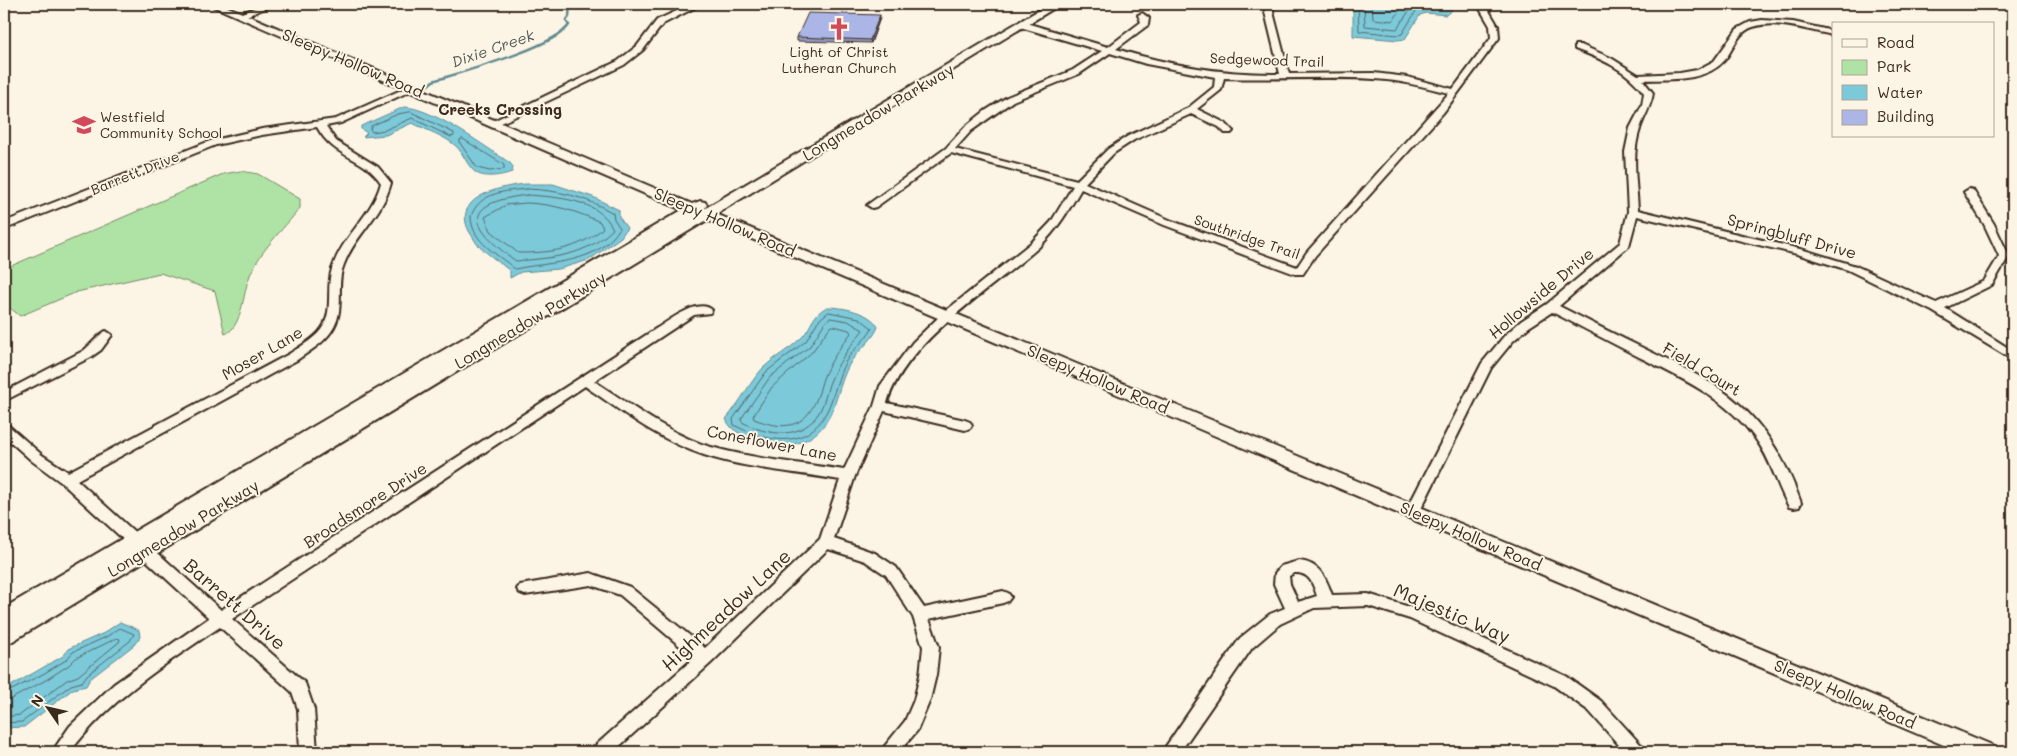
<svg xmlns="http://www.w3.org/2000/svg" width="2017" height="756" font-family="Mali,sans-serif">
<style>
.green{fill:#afe3a5;stroke:#758662}
.water{fill:#7cc9da;stroke:#62898f}
.lines{fill:none;stroke-linecap:round;stroke-linejoin:round}
.shore{stroke:#556a69;stroke-width:1}
.stream{stroke:#62898f;stroke-width:2.5}
.minor-casing{stroke:#3b2a1e;stroke-width:4}
.tertiary-casing{stroke:#3b2a1e;stroke-width:4}
.minor{fill:#fcf5e5;fill-rule:evenodd}
.tertiary{fill:#fcf5e5;fill-rule:evenodd}
.wall{fill:#939cc6;stroke:#3b2a1e}
.shaded-wall{fill:#787fa1;stroke:#3b2a1e}
.building{fill:#abb5e6;stroke:#3b2a1e}
.labels{text-anchor:middle;stroke-width:4;stroke-linejoin:round;paint-order:stroke}
.far-poi-label{font-size:14px;fill:#3b2a1e;stroke:#fcf5e5}
.far-street-label{font-size:14px;fill:#3b2a1e;stroke:#fcf5e5}
.far-water-label{font-size:15px;font-style:italic;fill:#4e5a56;stroke:#fcf5e5}
.far-neighbourhood-label{font-size:15px;font-weight:bold;fill:#3b2a1e;stroke:#fcf5e5}
.street-label{font-size:16px;fill:#3b2a1e;stroke:#fcf5e5}
.near-street-label{font-size:19px;fill:#3b2a1e;stroke:#fcf5e5}
</style>
<rect width="100%" height="100%" fill="#fcf5e5"/>
<filter id="ink" filterUnits="userSpaceOnUse"><feTurbulence type="fractalNoise" baseFrequency=".02" numOctaves="2"/><feDisplacementMap in="SourceGraphic" scale="10" xChannelSelector="R" yChannelSelector="G"/><feConvolveMatrix kernelMatrix="1 2 1 2 8 2 1 2 1" color-interpolation-filters="sRGB"/></filter>
<g filter="url(#ink)">
<!-- green -->
<path class="green" d="M241,171L258,174L300,199V208C283,230 258,252 249,278C243,293 242,328 225,334L215,291L160,273L77,292L20,316L4,303V269L223,174Z"/>
<!-- water -->
<path class="water" d="M1353,4L1443,6L1452,10L1446,15L1426,13L1420,15L1405,39L1398,40L1353,36Z
M404,107C431,107 486,147 510,163L513,167L512,172C501,176 480,180 472,169C466,163 463,153 457,147C445,136 426,130 412,123L386,135L363,137L367,133L361,129V126Z
M526,184H553L593,197L619,210V217L627,228L621,237L589,260L559,269L521,272L510,278V271C499,262 487,254 477,244C474,240 472,235 469,231C451,196 503,186 526,184Z
M827,307C842,307 871,312 878,327C873,340 860,349 852,360C843,374 840,389 835,403C823,441 792,453 756,440C743,435 731,432 726,419C740,403 749,383 763,368C774,357 789,350 800,339C813,327 810,316 827,307Z
M120,622L139,630L140,637L134,645L90,679L86,686L73,689L24,727L4,728V690L63,656L70,648L104,633Z"/>
<g class="lines">
<!-- shore -->
<path class="shore" d="M1358,4L1359,31L1398,35L1402,34L1416,11L1425,8L1438,9L1440,4
M1364,4L1365,26L1397,29L1411,8L1417,4
M1372,4L1373,19L1393,21L1404,4
M411,112L454,133V136L451,137L412,118L385,130L372,132L370,129L371,126L398,114Z
M463,139L504,165V169L490,171L477,168L460,143V140Z
M527,189C558,190 586,197 613,213L614,219L620,228C597,265 552,261 515,269C498,254 471,242 471,216C480,192 505,191 527,189Z
M527,195C556,197 600,199 613,229C586,256 553,258 516,261C469,228 459,203 527,195Z
M527,203C553,204 576,211 600,222L603,228C578,250 550,253 518,253L491,231L485,217L506,205Z
M829,312L859,318L872,328C865,341 853,349 846,361C837,377 835,395 827,411C807,451 766,442 734,425L733,419L766,372L806,341L818,321Z
M830,318L848,321L863,330C852,344 841,358 833,375C827,386 826,400 820,411C803,441 768,436 742,422L741,419L770,377L810,346L824,324Z
M834,326L849,330L851,333C841,346 831,360 824,376C821,383 820,391 817,398C804,430 783,430 754,419L753,416L772,387L812,352L830,327Z
M4,694L43,674L66,660L73,652L106,637L120,628L134,634L130,641L87,675L82,682L71,685L22,722L4,723
M4,700L11,699L46,680L69,665L76,658L117,638L120,639L119,642L78,676L67,680L20,715L4,717"/>
<!-- stream -->
<path class="stream" d="M427,86L433,81C462,72 555,47 569,25L566,21L569,17L570,4"/>
<defs>
<path id="minor" d="M264,4H275L244,17L237,15Z
M692,4H702L663,24L643,50L624,65L497,125L494,126L489,123L618,61L637,46L657,20Z
M1265,4H1273V12L1289,74L1374,73L1407,77L1453,89L1491,38L1490,26L1477,4H1485L1498,26L1499,38L1443,113L1315,256L1303,274H1295L1164,225L1081,189C1069,210 1057,230 1039,247C991,290 906,340 887,403L965,420L970,422L972,425L970,428L965,430L884,411L855,476L834,539L875,553L896,567L924,608L1003,591L1008,593L1011,597L1008,601L1003,603L929,619L939,647L936,675L930,700L917,731L899,752H880L905,721L914,700L920,675L923,647L913,617L886,575L865,561L828,549L711,663L613,752H593L595,746L694,658L620,595L591,585L525,595L520,593L517,589L520,585L591,573L596,575L630,587L705,648L820,539L840,480C795,472 747,469 704,455C661,441 622,412 585,386L232,619L305,683L314,709L317,752H300L298,709L292,692L220,627C166,663 109,700 70,752H52L70,726L114,684L209,618L62,483L32,461L4,436V424L9,426L42,455L68,472L289,354C301,346 317,338 324,325C333,307 326,287 332,269C342,236 372,216 381,183C363,155 335,160 317,127L262,135L216,145L8,228L4,229V222L210,141L262,129L336,119L410,86L413,85L417,88L341,123L326,126L336,141L378,167L391,183C382,217 352,237 342,270C337,289 344,309 334,327C326,342 311,350 297,360L77,480L221,610L657,328C669,321 699,297 712,310L710,313L694,315L594,381C628,403 672,436 711,447C754,459 800,463 844,470L874,406L880,386L913,342L943,313L1032,242L1051,222L1073,186L951,153L876,207L872,208L867,205L946,148L965,127L985,111L1007,97L1073,70L1102,51L1020,27V23H1026L1108,47L1141,22L1138,15L1142,13L1149,18L1148,25L1116,49C1169,65 1224,75 1280,74L1265,12ZM1110,53L1146,64L1215,77L1214,87L1188,108L1128,136L1108,149L1077,180L955,149L971,131L1013,101L1079,74ZM1224,78C1274,80 1324,76 1374,79C1400,80 1424,87 1449,93L1307,252L1297,267L1172,221L1085,183L1114,153L1134,140L1191,114L1219,127L1225,133H1231L1233,131L1225,123L1197,109L1221,90Z
M1762,20L1793,22L1833,31V35C1809,31 1778,19 1753,27C1737,32 1734,49 1724,61C1705,82 1669,79 1643,80L1653,93C1651,107 1644,116 1640,129C1631,155 1637,184 1638,210L1804,250L1856,266L1936,303L1984,281L1999,256L1984,224L1964,192L1969,189L1973,190L1994,224L2009,256L1992,285L1945,308L2013,351V360L1932,311L1848,270L1797,254L1637,216L1629,246L1559,306C1590,322 1620,337 1651,352C1681,367 1714,381 1739,404C1769,431 1788,466 1801,503L1799,507L1794,508L1789,507C1776,484 1772,461 1755,438C1726,398 1681,378 1637,356C1608,341 1580,326 1552,312L1529,327L1513,341L1491,368L1418,515L1413,516L1408,515L1406,511L1482,363L1505,335L1521,321L1547,304L1620,243L1628,212L1625,152L1630,128L1642,105L1644,93C1627,70 1602,59 1575,49V45H1581L1611,58L1638,75L1680,73L1697,70L1714,61L1737,29L1750,22Z
M106,331L112,335L101,350L91,357L4,401V392L83,351C90,346 100,333 106,331Z
M1299,561C1319,563 1326,577 1332,595L1368,594L1419,610L1566,676L1601,701L1642,746L1644,752H1625L1589,711L1554,686L1410,619L1368,606L1314,608L1280,624L1252,648L1180,752H1162L1240,638L1270,614L1285,608L1274,584L1275,573L1281,566ZM1294,573C1309,572 1313,583 1317,596L1298,602L1290,584L1289,576Z"/>
<path id="tertiary" d="M208,4H221L692,204L700,201L705,202L707,205L704,209L1049,4H1061L716,214L1992,745L1995,752H1960L707,220L11,642L4,644V608L682,210Z"/>
</defs>
<!-- minor casing -->
<use href="#minor" class="minor-casing"/>
<!-- tertiary casing -->
<use href="#tertiary" class="tertiary-casing"/>
<!-- minor -->
<use href="#minor" class="minor"/>
<!-- tertiary -->
<use href="#tertiary" class="tertiary"/>
</g>
<!-- wall -->
<path class="wall" d="M880,18L871,43L797,41V37Z"/>
<!-- shaded-wall -->
<path class="shaded-wall" d="M880,15V18L871,43L870,40Z"/>
<!-- building -->
<path class="building" d="M808,13L880,15L870,40L797,37Z"/>
</g>
<!-- icons -->
<defs>
<symbol id="church-bare" viewBox="-9 -9 18 18"><path d="M-1.2-6h2.4v3.5h3.3v2.4h-3.3V6h-2.4V-.1h-3.3v-2.4h3.3Z" fill="#d1495b" stroke="#fcf5e5" stroke-width="2.5" paint-order="stroke"/></symbol>
<symbol id="school-bare" viewBox="-9 -9 18 18"><path d="M0-5L7-2L0 1L-7-2ZM-4 1L0 2.5L4 1V4Q0 6-4 4Z" fill="#d1495b" stroke="#fcf5e5" stroke-width="2.5" paint-order="stroke"/></symbol>
</defs>
<g fill-rule="evenodd">
<use href="#church-bare" x="823" y="13" width="32" height="32"/>
<use href="#school-bare" x="68" y="109" width="32" height="32"/>
</g>
<g class="labels">
<!-- far-poi labels -->
<g class="far-poi-label">
<text x="839" y="57">Light of Christ<tspan x="839" dy="16">Lutheran Church</tspan></text>
<text x="100" y="122" text-anchor="start">Westfield<tspan x="100" dy="16">Community School</tspan></text>
</g>
<!-- far-street labels -->
<g class="far-street-label">
<text transform="translate(1267 60) rotate(2)" y="5">Sedgewood Trail</text>
<text transform="translate(135 173) rotate(-22)" y="5">Barrett Drive</text>
<text transform="translate(1247 237) rotate(19)" y="5">Southridge Trail</text>
</g>
<!-- far-water labels -->
<g class="far-water-label">
<text transform="translate(493 49) rotate(-19)" y="5">Dixie Creek</text>
</g>
<!-- far-neighbourhood labels -->
<g class="far-neighbourhood-label">
<text x="500" y="115">Creeks Crossing</text>
</g>
<!-- street labels -->
<g class="street-label">
<text transform="translate(353 63) rotate(23)" y="6">Sleepy Hollow Road</text>
<text transform="translate(878 112) rotate(-31)" y="6">Longmeadow Parkway</text>
<text transform="translate(725 222) rotate(23)" y="6">Sleepy Hollow Road</text>
<text transform="translate(1792 236) rotate(15)" y="6">Springbluff Drive</text>
<text transform="translate(1541 293) rotate(-40)" y="6">Hollowside Drive</text>
<text transform="translate(530 320) rotate(-31)" y="6">Longmeadow Parkway</text>
<text transform="translate(262 353) rotate(-30)" y="6">Moser Lane</text>
<text transform="translate(1702 369) rotate(31)" y="6">Field Court</text>
<text transform="translate(1098 379) rotate(23)" y="6">Sleepy Hollow Road</text>
<text transform="translate(772 443) rotate(11)" y="6">Coneflower Lane</text>
<text transform="translate(365 505) rotate(-33)" y="6">Broadsmore Drive</text>
<text transform="translate(183 528) rotate(-31)" y="6">Longmeadow Parkway</text>
<text transform="translate(1471 536) rotate(23)" y="6">Sleepy Hollow Road</text>
<text transform="translate(1845 694) rotate(23)" y="6">Sleepy Hollow Road</text>
</g>
<!-- near-street labels -->
<g class="near-street-label">
<text transform="translate(235 604) rotate(41)" y="7">Barrett Drive</text>
<text transform="translate(726 610) rotate(-43)" y="7">Highmeadow Lane</text>
<text transform="translate(1452 613) rotate(23)" y="7">Majestic Way</text>
</g>
</g>
<!-- margin -->
<rect width="2017" height="756" fill="none" stroke="#fcf5e5" stroke-width="20"/>
<rect x="10" y="10" width="1997" height="736" fill="none" stroke="#3b2a1e" stroke-width="2" filter="url(#ink)"/>
<!-- legend -->
<rect x="1832" y="22" width="162" height="115" fill="#fcf5e5" stroke="#afa495"/>
<rect x="1842" y="39" width="25" height="8" fill="#fcf5e5" stroke="#afa495"/>
<text x="1877" y="48" font-size="15" fill="#3b2a1e">Road</text>
<rect x="1842" y="60" width="25" height="15" fill="#afe3a5" stroke="#afa495"/>
<text x="1877" y="72" font-size="15" fill="#3b2a1e">Park</text>
<rect x="1842" y="85" width="25" height="15" fill="#7cc9da" stroke="#afa495"/>
<text x="1877" y="98" font-size="15" fill="#3b2a1e">Water</text>
<rect x="1842" y="110" width="25" height="15" fill="#abb5e6" stroke="#afa495"/>
<text x="1877" y="122" font-size="15" fill="#3b2a1e">Building</text>
<!-- north arrow -->
<g transform="translate(48 708) rotate(304)" stroke="#fcf5e5" stroke-width="4" paint-order="stroke">
<path d="M0-4L9 19L0 12L-9 19Z" fill="#3b2a1e"/>
<text y="-8" font-size="14" font-weight="bold" text-anchor="middle" fill="#3b2a1e">N</text>
</g>
</svg>
